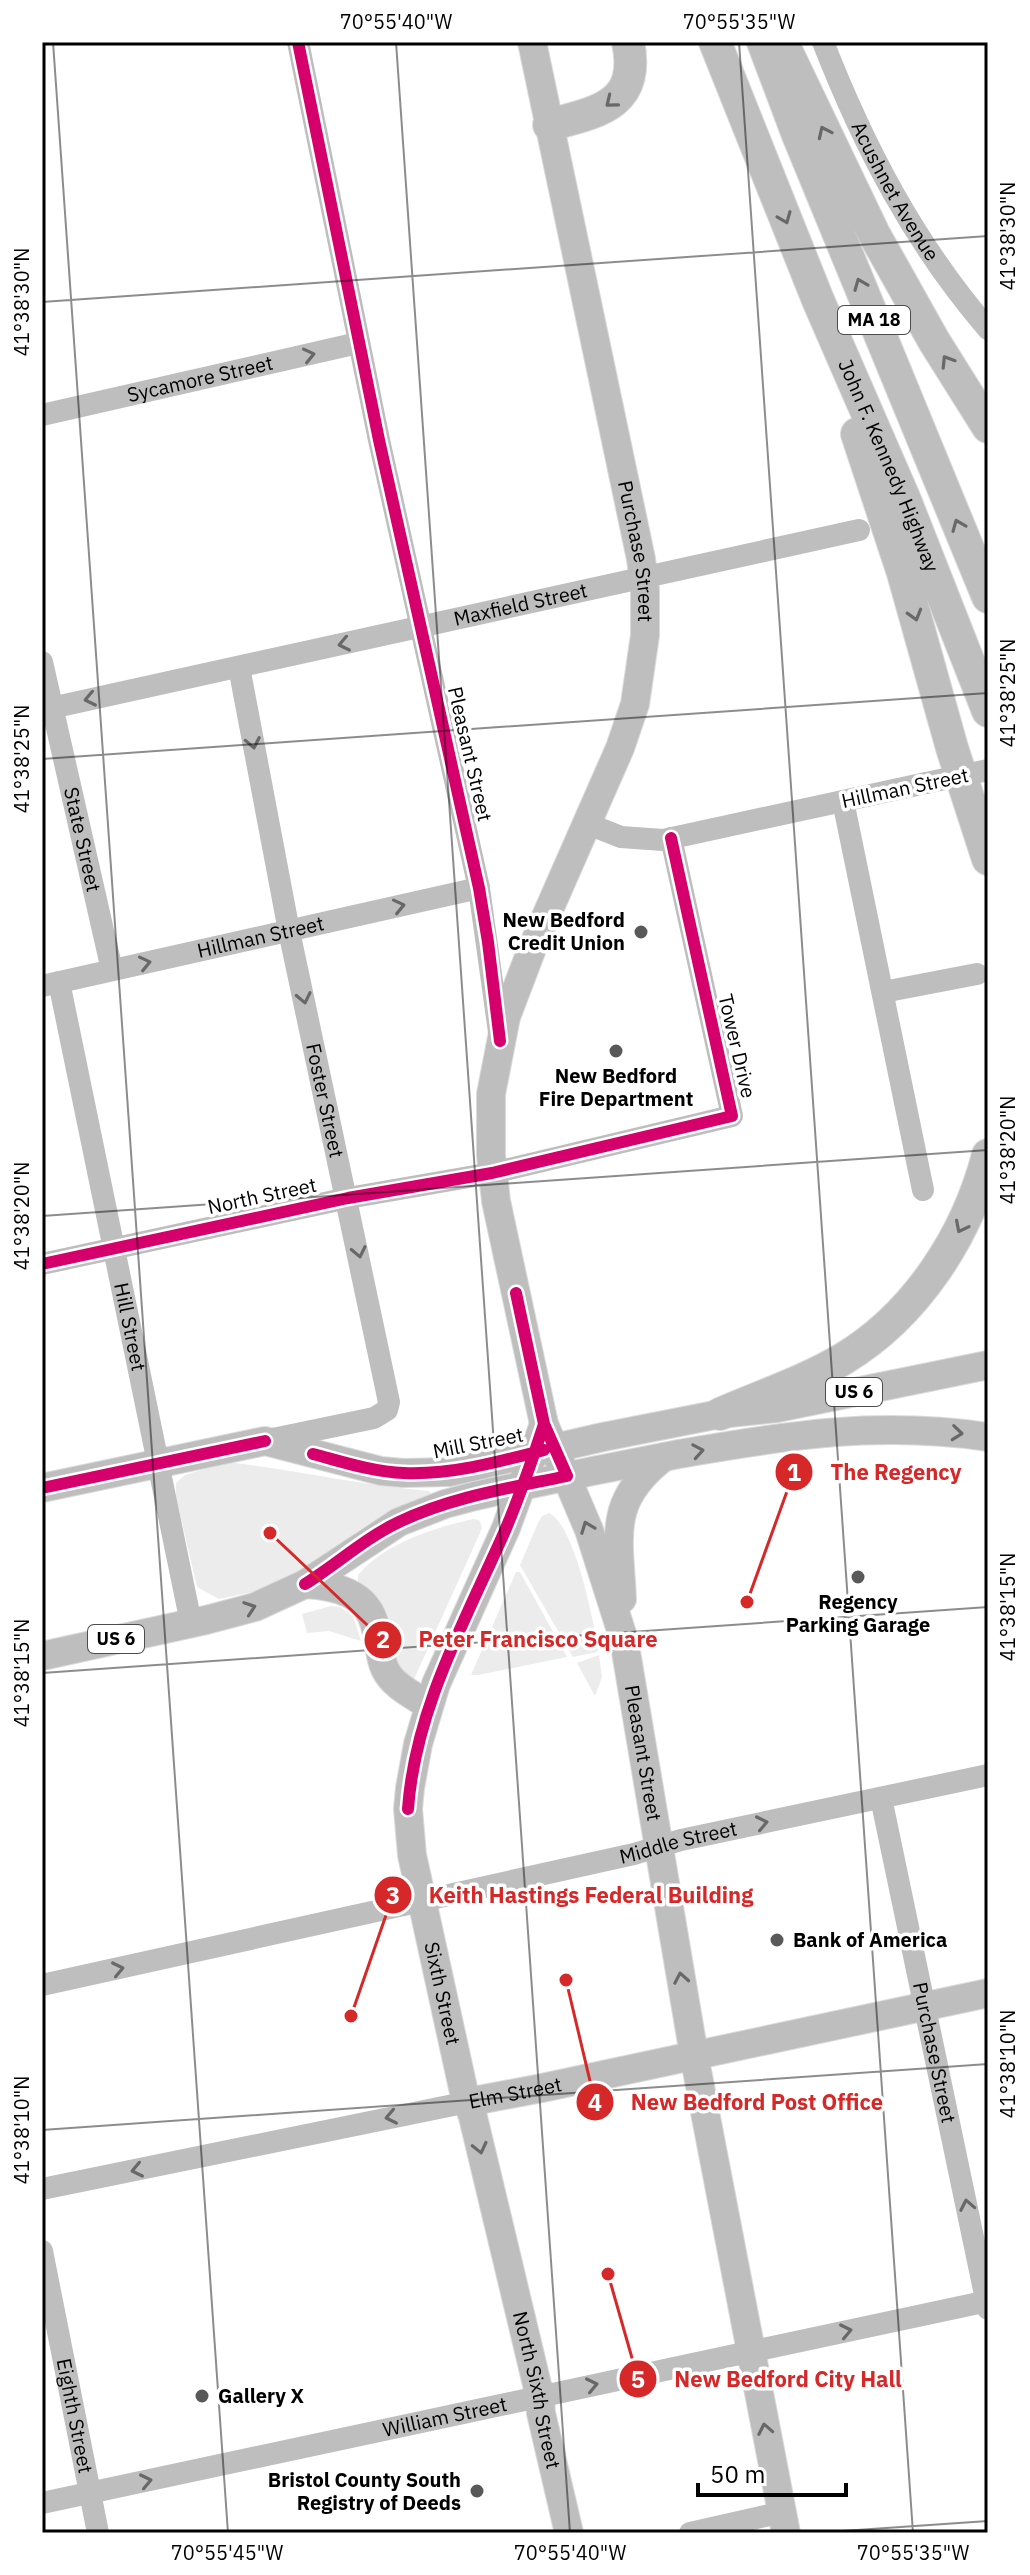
<svg xmlns="http://www.w3.org/2000/svg" width="1030" height="2575" font-family="'IBM Plex Sans',sans-serif">
<style>
.green{fill:#ececec}
.lines{fill:none;stroke-linecap:round;stroke-linejoin:round}
.major-casing{stroke:#dbdbdb;stroke-width:30}
.highway-casing{stroke:#dbdbdb;stroke-width:34}
.minor{stroke:#bebebe;stroke-width:22}
.major{stroke:#bebebe;stroke-width:28}
.highway{stroke:#bebebe;stroke-width:32}
.minor-bridge{stroke:#bebebe;stroke-width:22}
.cycleway-casing{stroke:#fff;stroke-width:17}
.cycleway{stroke:#d6006c;stroke-width:12}
.oneway{stroke:#686868}
.ticks{fill:none;stroke:#000;stroke-width:2;stroke-opacity:0.45}
.poi-dot{fill:#595959;stroke:#fff;stroke-width:3}
.labels{text-anchor:middle;stroke-width:7;stroke-linejoin:round;paint-order:stroke}
.shield{fill:#fff;stroke:#4c4c4c;stroke-width:2}
.shield-label{font-size:18px;font-weight:bold;fill:#000}
.street-label{font-size:20px;fill:#000;stroke:#fff}
.poi-label{font-size:20px;font-weight:bold;fill:#000;stroke:#fff;text-anchor:end}
.leader{fill:none;stroke:#d62828;stroke-width:3}
.callout-dot{fill:#d62828;stroke:#fff;stroke-width:3}
.mark-label{font-size:24px;text-anchor:middle;font-weight:bold;fill:#fff}
.callout-label{font-size:22px;text-anchor:middle;font-weight:bold;fill:#d62828;stroke:#fff;stroke-width:7;stroke-linejoin:round;paint-order:stroke}
.neatline{fill:none;stroke:#000;stroke-width:3}
.ticks-label{font-size:20px;text-anchor:middle;fill:#000}
</style>
<rect width="100%" height="100%" fill="#fff"/>
<!-- green -->
<path class="green" d="M227,1462C295,1470 360,1485 429,1491L432,1496L368,1524L311,1564L257,1591L219,1599L197,1587L176,1497V1483L185,1475Z
M549,1513C576,1527 592,1619 599,1649L597,1652L573,1657L520,1565L538,1523L542,1516Z
M473,1519L479,1520L482,1527L480,1533L414,1679L399,1673L372,1593L358,1582V1575C385,1543 434,1528 473,1519Z
M516,1572H520L567,1657L478,1675H471Z
M331,1606L340,1607L353,1616L361,1641L329,1631L307,1633L302,1614Z
M599,1655L602,1677L595,1696L577,1663Z"/>
<g class="lines">
<defs>
<g id="major">
<path id="s12" d="M532,42L641,559L645,590V635L635,704L620,748L533,946L506,1017L491,1094V1155L496,1201L544,1424L589,1530L624,1640L694,2055L786,2533"/>
<path id="s13" d="M544,1424L506,1528L436,1684L418,1744L410,1788L408,1809L412,1855L463,2088L473,2117L540,2397L541,2413L569,2533"/>
<path d="M42,1488L265,1441L381,1471L403,1473L449,1472L603,1437L720,1414L777,1408L988,1365"/>
<path d="M305,1584C335,1586 367,1592 375,1626C379,1639 379,1656 385,1669C393,1686 413,1695 428,1705"/>
<path d="M622,1599C619,1535 607,1501 664,1457"/>
<path d="M42,1656L206,1620L255,1607L305,1584L399,1522L445,1504L475,1496C543,1481 611,1467 679,1454C787,1435 878,1421 988,1437"/>
<path id="s14" d="M468,2102L542,2088L988,1993"/>
</g>
<g id="highway">
<path id="s15" d="M715,42L818,300L905,500L988,711"/>
<path d="M763,42L798,135L988,597"/>
<path d="M784,46L874,234L934,341L988,427"/>
<path d="M549,125C598,112 641,105 628,42"/>
<path d="M857,434L903,573L952,748L988,859"/>
<path d="M720,1414C761,1396 804,1382 843,1359C916,1315 967,1236 988,1155"/>
</g>
</defs>
<!-- major casing -->
<use href="#major" class="major-casing"/>
<!-- highway casing -->
<use href="#highway" class="highway-casing"/>
<!-- minor -->
<g class="minor">
<path d="M298,42L379,440L479,888L499,1032"/>
<path id="s1" d="M823,42C864,147 914,243 988,329"/>
<path id="s2" d="M42,415L358,343"/>
<path id="s3" d="M42,662L112,970"/>
<path id="s4" d="M239,667L289,931L389,1402L387,1410L374,1418L268,1440"/>
<path id="s5" d="M42,710L859,530"/>
<path d="M843,801L923,1190"/>
<path d="M588,824L621,837L663,840L926,783"/>
<path id="s6" d="M59,982L191,1623"/>
<path id="s7" d="M42,986L479,888"/>
<path d="M883,992L977,974"/>
<path d="M42,1264L348,1198L492,1173L732,1116L671,838"/>
<path id="s8" d="M881,1798L988,2309"/>
<path id="s9" d="M42,1985L634,1854L681,1840L988,1775"/>
<path d="M42,2189L468,2102"/>
<path id="s10" d="M42,2251L98,2533"/>
<path id="s11" d="M42,2503L988,2301"/>
<path d="M690,2533L783,2512"/>
</g>
<!-- major -->
<use href="#major" class="major"/>
<!-- highway -->
<use href="#highway" class="highway"/>
<!-- minor-bridge -->
<path class="minor-bridge" d="M926,783L988,770"/>
<defs>
<path id="cycleway" d="M298,42L379,440L479,888L488,942L500,1041
M42,1264L348,1198L492,1173L732,1116L671,838
M313,1454C343,1462 373,1472 404,1473C451,1475 498,1462 544,1450
M42,1488L265,1441
M305,1584C337,1564 365,1538 399,1522C451,1497 510,1488 567,1476L544,1424L516,1293
M408,1809C415,1710 464,1623 504,1533C519,1498 532,1461 544,1424"/>
</defs>
<!-- cycleway casing -->
<use href="#cycleway" class="cycleway-casing"/>
<!-- cycleway -->
<use href="#cycleway" class="cycleway"/>
</g>
<!-- one-way arrows -->
<defs><path id="oneway-chevron" d="M-2-3.5L2.5 0L-2 3.5" fill="none" stroke-width="1.6" stroke-linecap="round" stroke-linejoin="round" transform="scale(2)"/></defs>
<g class="oneway">
<use href="#oneway-chevron" transform="translate(611 102) rotate(141)"/>
<use href="#oneway-chevron" transform="translate(824 132) rotate(-115)"/>
<use href="#oneway-chevron" transform="translate(785 218) rotate(68)"/>
<use href="#oneway-chevron" transform="translate(860 284) rotate(-112)"/>
<use href="#oneway-chevron" transform="translate(309 355) rotate(-13)"/>
<use href="#oneway-chevron" transform="translate(947 361) rotate(-122)"/>
<use href="#oneway-chevron" transform="translate(958 525) rotate(-112)"/>
<use href="#oneway-chevron" transform="translate(915 615) rotate(74)"/>
<use href="#oneway-chevron" transform="translate(344 644) rotate(168)"/>
<use href="#oneway-chevron" transform="translate(90 699) rotate(168)"/>
<use href="#oneway-chevron" transform="translate(253 743) rotate(79)"/>
<use href="#oneway-chevron" transform="translate(399 906) rotate(-13)"/>
<use href="#oneway-chevron" transform="translate(145 963) rotate(-13)"/>
<use href="#oneway-chevron" transform="translate(304 998) rotate(78)"/>
<use href="#oneway-chevron" transform="translate(961 1227) rotate(117)"/>
<use href="#oneway-chevron" transform="translate(359 1252) rotate(78)"/>
<use href="#oneway-chevron" transform="translate(957 1433) rotate(6)"/>
<use href="#oneway-chevron" transform="translate(698 1451) rotate(-10)"/>
<use href="#oneway-chevron" transform="translate(587 1527) rotate(-111)"/>
<use href="#oneway-chevron" transform="translate(250 1608) rotate(-19)"/>
<use href="#oneway-chevron" transform="translate(762 1823) rotate(-12)"/>
<use href="#oneway-chevron" transform="translate(118 1969) rotate(-12)"/>
<use href="#oneway-chevron" transform="translate(681 1978) rotate(-100)"/>
<use href="#oneway-chevron" transform="translate(391 2117) rotate(168)"/>
<use href="#oneway-chevron" transform="translate(480 2148) rotate(77)"/>
<use href="#oneway-chevron" transform="translate(137 2170) rotate(168)"/>
<use href="#oneway-chevron" transform="translate(967 2205) rotate(-101)"/>
<use href="#oneway-chevron" transform="translate(846 2331) rotate(-12)"/>
<use href="#oneway-chevron" transform="translate(592 2385) rotate(-12)"/>
<use href="#oneway-chevron" transform="translate(765 2429) rotate(-101)"/>
<use href="#oneway-chevron" transform="translate(146 2481) rotate(-12)"/>
</g>
<!-- ticks -->
<path class="ticks" d="M53,42L228,2533M396,42L570,2533M739,42L913,2533M42,302L988,236M42,759L988,693M42,1216L988,1150M42,1673L988,1607M42,2130L988,2064M813,2533L988,2521"/>
<!-- markers -->
<g class="poi-dot">
<circle cx="641" cy="932" r="8"/>
<circle cx="616" cy="1051" r="8"/>
<circle cx="858" cy="1577" r="8"/>
<circle cx="777" cy="1940" r="8"/>
<circle cx="202" cy="2396" r="8"/>
<circle cx="477" cy="2491" r="8"/>
</g>
<g class="labels">
<!-- shield labels -->
<g class="shield">
<rect x="838" y="306" width="72" height="28" rx="6"/>
<rect x="826" y="1378" width="56" height="28" rx="6"/>
<rect x="88" y="1625" width="56" height="28" rx="6"/>
</g>
<g class="shield-label">
<text x="874" y="326">MA 18</text>
<text x="854" y="1398">US 6</text>
<text x="116" y="1645">US 6</text>
</g>
<!-- street labels -->
<g class="street-label">
<text dy="7" stroke="none"><textPath href="#s1" startOffset="166">Acushnet Avenue</textPath></text>
<text dy="7" stroke="none"><textPath href="#s2" startOffset="162">Sycamore Street</textPath></text>
<text dy="7" stroke="none"><textPath href="#s15" startOffset="458">John F. Kennedy Highway</textPath></text>
<text dy="7" stroke="none"><textPath href="#s12" startOffset="520">Purchase Street</textPath></text>
<text dy="7" stroke="none"><textPath href="#s5" startOffset="490">Maxfield Street</textPath></text>
<text transform="translate(470 754) rotate(77)" y="7">Pleasant Street</text>
<text transform="translate(905 788) rotate(-12)" y="7">Hillman Street</text>
<text dy="7" stroke="none"><textPath href="#s3" startOffset="182">State Street</textPath></text>
<text dy="7" stroke="none"><textPath href="#s7" startOffset="224">Hillman Street</textPath></text>
<text transform="translate(737 1046) rotate(77)" y="7">Tower Drive</text>
<text dy="7" stroke="none"><textPath href="#s4" startOffset="442">Foster Street</textPath></text>
<text transform="translate(262 1196) rotate(-12)" y="7">North Street</text>
<text dy="7" stroke="none"><textPath href="#s6" startOffset="352">Hill Street</textPath></text>
<text transform="translate(478 1443) rotate(-11)" y="7">Mill Street</text>
<text dy="7" stroke="none"><textPath href="#s12" startOffset="1772">Pleasant Street</textPath></text>
<text dy="7" stroke="none"><textPath href="#s9" startOffset="652">Middle Street</textPath></text>
<text dy="7" stroke="none"><textPath href="#s13" startOffset="598">Sixth Street</textPath></text>
<text dy="7" stroke="none"><textPath href="#s8" startOffset="260">Purchase Street</textPath></text>
<text dy="7" stroke="none"><textPath href="#s14" startOffset="48">Elm Street</textPath></text>
<text dy="7" stroke="none"><textPath href="#s13" startOffset="1006">North Sixth Street</textPath></text>
<text dy="7" stroke="none"><textPath href="#s10" startOffset="168">Eighth Street</textPath></text>
<text dy="7" stroke="none"><textPath href="#s11" startOffset="412">William Street</textPath></text>
</g>
<!-- poi labels -->
<g class="poi-label">
<text x="625" y="927">New Bedford<tspan x="625" dy="23">Credit Union</tspan></text>
<text x="616" y="1083" text-anchor="middle">New Bedford<tspan x="616" dy="23">Fire Department</tspan></text>
<text x="858" y="1609" text-anchor="middle">Regency<tspan x="858" dy="23">Parking Garage</tspan></text>
<text x="793" y="1947" text-anchor="start">Bank of America</text>
<text x="218" y="2403" text-anchor="start">Gallery X</text>
<text x="461" y="2487">Bristol County South<tspan x="461" dy="23">Registry of Deeds</tspan></text>
</g>
</g>
<!-- callouts -->
<path class="leader" d="M747 1602L794 1472M270 1533L383 1640M351 2016L393 1895M566 1980L595 2102M608 2274L638 2379"/>
<g class="callout-dot">
<circle cx="747" cy="1602" r="8"/>
<circle cx="270" cy="1533" r="8"/>
<circle cx="351" cy="2016" r="8"/>
<circle cx="566" cy="1980" r="8"/>
<circle cx="608" cy="2274" r="8"/>
<circle cx="794" cy="1472" r="20"/>
<circle cx="383" cy="1640" r="20"/>
<circle cx="393" cy="1895" r="20"/>
<circle cx="595" cy="2102" r="20"/>
<circle cx="638" cy="2379" r="20"/>
</g>
<g class="mark-label">
<text x="794" y="1481">1</text>
<text x="383" y="1648">2</text>
<text x="393" y="1904">3</text>
<text x="595" y="2111">4</text>
<text x="638" y="2388">5</text>
</g>
<g class="callout-label">
<text x="896" y="1480">The Regency</text>
<text x="538" y="1647">Peter Francisco Square</text>
<text x="591" y="1903">Keith Hastings Federal Building</text>
<text x="757" y="2110">New Bedford Post Office</text>
<text x="788" y="2387">New Bedford City Hall</text>
</g>
<!-- border -->
<rect width="1030" height="2575" fill="none" stroke="#ffffff" stroke-width="88"/>
<!-- scale -->
<path d="M698 2483v12h148v-12" fill="none" stroke="#000000" stroke-width="4"/>
<text x="710" y="2483" font-size="24" fill="#000000" stroke="#ffffff" stroke-width="6" paint-order="stroke">50 m</text>
<rect x="44" y="44" width="942" height="2487" class="neatline"/>
<g class="ticks-label">
<text x="396" y="29">70°55'40"W</text>
<text x="739" y="29">70°55'35"W</text>
<text transform="translate(1008 236) rotate(-90)" y="7">41°38'30"N</text>
<text transform="translate(22 302) rotate(-90)" y="7">41°38'30"N</text>
<text transform="translate(1008 693) rotate(-90)" y="7">41°38'25"N</text>
<text transform="translate(22 759) rotate(-90)" y="7">41°38'25"N</text>
<text transform="translate(1008 1150) rotate(-90)" y="7">41°38'20"N</text>
<text transform="translate(22 1216) rotate(-90)" y="7">41°38'20"N</text>
<text transform="translate(1008 1607) rotate(-90)" y="7">41°38'15"N</text>
<text transform="translate(22 1673) rotate(-90)" y="7">41°38'15"N</text>
<text transform="translate(1008 2064) rotate(-90)" y="7">41°38'10"N</text>
<text transform="translate(22 2130) rotate(-90)" y="7">41°38'10"N</text>
<text x="227" y="2560">70°55'45"W</text>
<text x="570" y="2560">70°55'40"W</text>
<text x="913" y="2560">70°55'35"W</text>
</g>
</svg>
